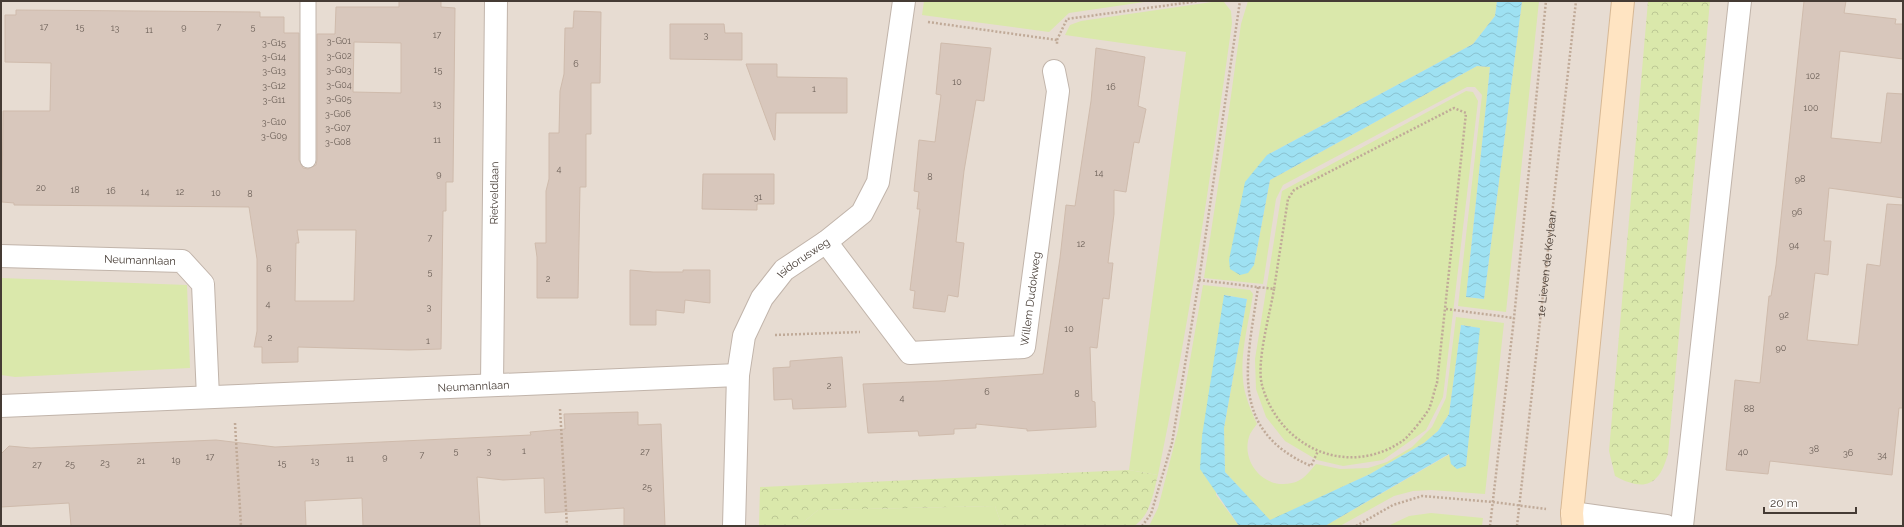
<svg xmlns="http://www.w3.org/2000/svg" width="1904" height="527" font-family="Raleway,sans-serif">
<style>
.residential{fill:#e7dcd2}
.green{fill:#dae8ab}
.forest{fill:url(#forest-crowns)}
.water{fill:url(#water-waves)}
.building{fill:#d8c7bc;stroke:#cfbbac;fill-rule:evenodd}
.lines{fill:none;stroke-linecap:round;stroke-linejoin:round}
.lane-casing{stroke:#c1b4aa;stroke-width:17}
.street-casing{stroke:#c1b4aa;stroke-width:24}
.secondary-casing{stroke:#d7b895;stroke-width:24}
.path{stroke:#c0aa98;stroke-width:2.5;stroke-dasharray:2 2;stroke-linecap:butt}
.lane{stroke:#fff;stroke-width:15}
.street{stroke:#fff;stroke-width:22}
.secondary{stroke:#ffe4c2;stroke-width:22}
.labels{text-anchor:middle;stroke-width:3;stroke-linejoin:round;paint-order:stroke}
.number-label{font-size:9px;fill:#6a5e56}
.street-label{font-size:11px;fill:#453b34;stroke:#fff}
</style>
<defs>
<pattern id="forest-crowns" width="20" height="18" patternUnits="userSpaceOnUse"><rect width="20" height="18" fill="#dae8ab"/><path d="M2 6a3 3 0 1 1 6 0M12 15a3 3 0 1 1 6 0" fill="none" stroke="#bcc894"/></pattern>
<pattern id="water-waves" width="16" height="10" patternUnits="userSpaceOnUse"><rect width="16" height="10" fill="#9ee1f2"/><path d="M0 5q4-4 8 0t8 0" fill="none" stroke="#89c2d0"/></pattern>
</defs>
<rect width="100%" height="100%" fill="#f3ebe4"/>
<!-- residential -->
<path class="residential" d="M1,1H1903V526H1Z"/>
<!-- green -->
<path class="green" d="M924,1H1151L1069,13L1049,32L922,15Z
M1248,1H1497L1495,16L1473,44L1267,155L1254,265L1270,180L1477,66L1490,67L1466,297L1484,299L1522,1H1539L1506,312L1458,306L1482,95L1475,87H1467L1283,185L1276,199L1263,284L1204,278L1222,160L1241,24Z
M1212,2H1224L1231,11L1232,23C1211,174 1189,325 1158,475L1129,470L1186,52L1065,35L1070,25L1081,21Z
M1466,91L1473,92L1478,101L1443,397L1426,430L1383,460L1343,466L1317,460L1285,441L1266,417L1256,389L1255,359L1282,191Z
M1,278L187,285L190,368L15,377L1,375Z
M1203,285L1250,290L1253,294C1249,322 1240,352 1243,380C1244,395 1251,410 1257,424C1254,428 1250,433 1249,437C1241,463 1265,490 1292,483C1303,481 1309,472 1316,464L1340,469L1368,468L1387,462L1412,447L1432,427L1446,398L1456,317L1504,323L1485,494L1431,490L1413,491L1394,496L1340,526H1325L1450,454L1466,466L1479,328L1461,325L1449,414L1438,431L1424,443L1370,474L1270,521L1225,472L1224,428L1247,299L1224,295L1216,495L1239,526H1149L1158,508L1178,430Z
M995,506L1002,526H799L818,510Z
M1431,513L1483,518L1482,526H1388L1409,516Z"/>
<!-- forest -->
<path class="forest" d="M1648,1H1710L1668,453C1660,486 1644,492 1615,476L1609,451Z
M1129,470L1158,475C1153,493 1151,515 1134,526H1002L995,506L818,510L799,526H759L760,487Z"/>
<!-- water -->
<path class="water" d="M1497,1H1522L1484,299L1466,297L1490,67L1477,66L1270,180L1254,265L1248,273L1240,275L1230,269L1229,260L1245,182L1267,155L1473,44L1495,16Z
M1224,295L1247,299L1224,428L1225,472L1270,520L1370,474L1424,443L1438,431L1449,414L1461,325L1480,328L1466,466L1457,469L1451,464L1449,454L1325,526H1239L1200,469L1202,436Z"/>
<!-- building -->
<path class="building" d="M399,1H441V7L455,8L453,182H446V211H443L441,349L409,350L298,347V362L262,363V347H254L257,331V259L249,207L14,205V203L2,202L3,111H50L51,63L5,62V15H16V10L260,12V17H284V33H299V160L303,168L308,169L316,165L317,160V34H335L336,7H399ZM354,42L401,43V93L353,92ZM297,230H356L354,301H295L296,243H299Z
M1804,1H1846L1844,13L1896,19L1895,24H1903V59L1840,51L1831,138L1881,143L1887,93L1903,94V198L1829,188L1824,241H1831L1828,275L1815,273L1807,340L1858,345L1867,264L1880,266L1887,204L1903,205V408H1899L1892,475L1770,461L1768,474L1726,470L1735,380L1760,383L1769,296H1771L1776,265Z
M574,11L601,12L600,83H591V134H586V187H580L578,298H537V257L535,243H546V191L549,179V133H559L560,91L564,74L565,28H573Z
M670,24H724L725,33H742V60L670,59Z
M941,43L991,48L984,101L976,100L964,171L956,242L964,243L958,297L948,295L945,312L913,308L915,291L910,290L920,209H917L919,192L914,191L919,140L935,142L941,95L936,94Z
M1096,48L1145,57L1138,106L1146,109L1139,143L1134,142L1126,192L1114,190V214L1108,263H1113L1109,299L1103,298L1097,348L1090,347L1092,401L1095,402L1096,427L1027,431V429L976,424V428L954,429V434L919,436L918,431L868,433L863,384L939,381L1043,374L1060,258L1066,205L1075,206L1091,101Z
M746,64H777V77L847,78V113H776L775,140H774Z
M703,174H774V204H757V210L702,209Z
M630,270L653,272H683V270H710V303L685,300L684,313L656,310V325H630Z
M842,357L846,407L793,409L792,399L774,400L773,368L790,367V361Z
M638,412V425L661,424L665,526H624V508L545,513L544,478L503,480L477,477L480,526H363L362,498L305,501L306,526H71L69,503L1,507V454L9,446L31,448L216,440L275,447L531,435L530,432L565,429L564,414Z"/>
<g class="lines">
<defs>
<path id="lane" d="M308,1V160"/>
<g id="street">
<path id="s2" d="M826,242L910,353L1024,347L1058,91L1054,71"/>
<path id="s3" d="M1,256L182,261L203,284L208,397"/>
<path id="s4" d="M492,385L496,1"/>
<path id="s5" d="M1,406L738,375"/>
<path d="M1572,513L1666,526"/>
<path id="s6" d="M734,526L738,375L744,336L762,298L784,270L826,242L862,213L878,182L904,1"/>
<path d="M1682,526L1740,1"/>
</g>
<path id="secondary" d="M1573,526L1572,513L1623,1"/>
</defs>
<!-- lane casing -->
<use href="#lane" class="lane-casing"/>
<!-- street casing -->
<use href="#street" class="street-casing"/>
<!-- secondary casing -->
<use href="#secondary" class="secondary-casing"/>
<!-- path -->
<g class="path">
<path d="M928,22L1057,40V44"/>
<path d="M1057,40L1067,19L1199,1"/>
<path d="M1199,280L1274,289L1288,199L1294,190L1454,108L1466,113L1437,383C1434,391 1432,402 1429,409C1425,416 1408,438 1401,442C1346,478 1279,447 1262,385C1256,362 1270,314 1274,289"/>
<path d="M1258,287C1248,361 1226,429 1311,466L1318,451"/>
<path d="M1446,309L1514,318"/>
<path d="M775,335L860,332"/>
<path d="M560,409L567,526"/>
<path d="M235,423L241,526"/>
<path d="M1142,526L1151,514L1172,443L1199,280L1240,1"/>
<path d="M1356,526L1393,505L1422,496L1493,502L1546,509"/>
<path d="M1490,526L1514,318L1546,1"/>
<path id="s1" d="M1517,526L1576,1"/>
</g>
<!-- lane -->
<use href="#lane" class="lane"/>
<!-- street -->
<use href="#street" class="street"/>
<!-- secondary -->
<use href="#secondary" class="secondary"/>
</g>
<g class="labels">
<!-- number labels -->
<g class="number-label">
<text x="44" y="30">17</text>
<text x="80" y="30">15</text>
<text x="184" y="30">9</text>
<text x="219" y="30">7</text>
<text x="253" y="30">5</text>
<text x="115" y="31">13</text>
<text x="149" y="33">11</text>
<text x="437" y="38">17</text>
<text x="706" y="38">3</text>
<text x="339" y="44">3-G01</text>
<text x="274" y="46">3-G15</text>
<text x="339" y="59">3-G02</text>
<text x="274" y="60">3-G14</text>
<text x="576" y="67">6</text>
<text x="339" y="73">3-G03</text>
<text x="438" y="73">15</text>
<text x="274" y="74">3-G13</text>
<text x="1813" y="79">102</text>
<text x="957" y="85">10</text>
<text x="339" y="88">3-G04</text>
<text x="274" y="89">3-G12</text>
<text x="1111" y="90">16</text>
<text x="814" y="92">1</text>
<text x="339" y="102">3-G05</text>
<text x="274" y="103">3-G11</text>
<text x="437" y="107">13</text>
<text x="1811" y="111">100</text>
<text x="338" y="117">3-G06</text>
<text x="274" y="125">3-G10</text>
<text x="338" y="131">3-G07</text>
<text x="274" y="139">3-G09</text>
<text x="437" y="143">11</text>
<text x="338" y="145">3-G08</text>
<text x="559" y="172">4</text>
<text x="1099" y="176">14</text>
<text x="439" y="177">9</text>
<text x="930" y="180">8</text>
<text x="1800" y="182">98</text>
<text x="41" y="191">20</text>
<text x="75" y="193">18</text>
<text x="111" y="194">16</text>
<text x="145" y="195">14</text>
<text x="180" y="195">12</text>
<text x="216" y="196">10</text>
<text x="250" y="197">8</text>
<text x="758" y="200">31</text>
<text x="1797" y="215">96</text>
<text x="430" y="241">7</text>
<text x="1081" y="247">12</text>
<text x="1794" y="248">94</text>
<text x="269" y="272">6</text>
<text x="430" y="275">5</text>
<text x="548" y="282">2</text>
<text x="268" y="307">4</text>
<text x="429" y="310">3</text>
<text x="1784" y="318">92</text>
<text x="1069" y="332">10</text>
<text x="270" y="341">2</text>
<text x="428" y="344">1</text>
<text x="1781" y="351">90</text>
<text x="829" y="389">2</text>
<text x="987" y="395">6</text>
<text x="1077" y="397">8</text>
<text x="902" y="401">4</text>
<text x="1749" y="412">88</text>
<text x="1814" y="452">38</text>
<text x="456" y="454">5</text>
<text x="489" y="454">3</text>
<text x="524" y="454">1</text>
<text x="645" y="455">27</text>
<text x="1743" y="455">40</text>
<text x="1848" y="456">36</text>
<text x="422" y="458">7</text>
<text x="1882" y="458">34</text>
<text x="210" y="460">17</text>
<text x="385" y="460">9</text>
<text x="350" y="462">11</text>
<text x="176" y="463">19</text>
<text x="141" y="464">21</text>
<text x="315" y="464">13</text>
<text x="105" y="466">23</text>
<text x="282" y="466">15</text>
<text x="70" y="467">25</text>
<text x="37" y="468">27</text>
<text x="647" y="490">25</text>
</g>
<!-- street labels -->
<g class="street-label">
<text dy="4" stroke="none"><textPath href="#s4" startOffset="192">Rietveldlaan</textPath></text>
<text dy="4" stroke="none"><textPath href="#s6" startOffset="291">Isidorusweg</textPath></text>
<text dy="4" stroke="none"><textPath href="#s3" startOffset="139">Neumannlaan</textPath></text>
<text dy="4" stroke="none"><textPath href="#s1" startOffset="264">1e Lieven de Keylaan</textPath></text>
<text dy="4" stroke="none"><textPath href="#s2" startOffset="302">Willem Dudokweg</textPath></text>
<text dy="4" stroke="none"><textPath href="#s5" startOffset="473">Neumannlaan</textPath></text>
</g>
</g>
<!-- border -->
<rect width="1904" height="527" fill="none" stroke="#453b34" stroke-width="4"/>
<!-- scale -->
<path d="M1764 507v6h92v-6" fill="none" stroke="#453b34" stroke-width="2"/>
<text x="1770" y="507" font-size="12" fill="#453b34" stroke="#ffffff" stroke-width="3" paint-order="stroke">20 m</text>
</svg>
